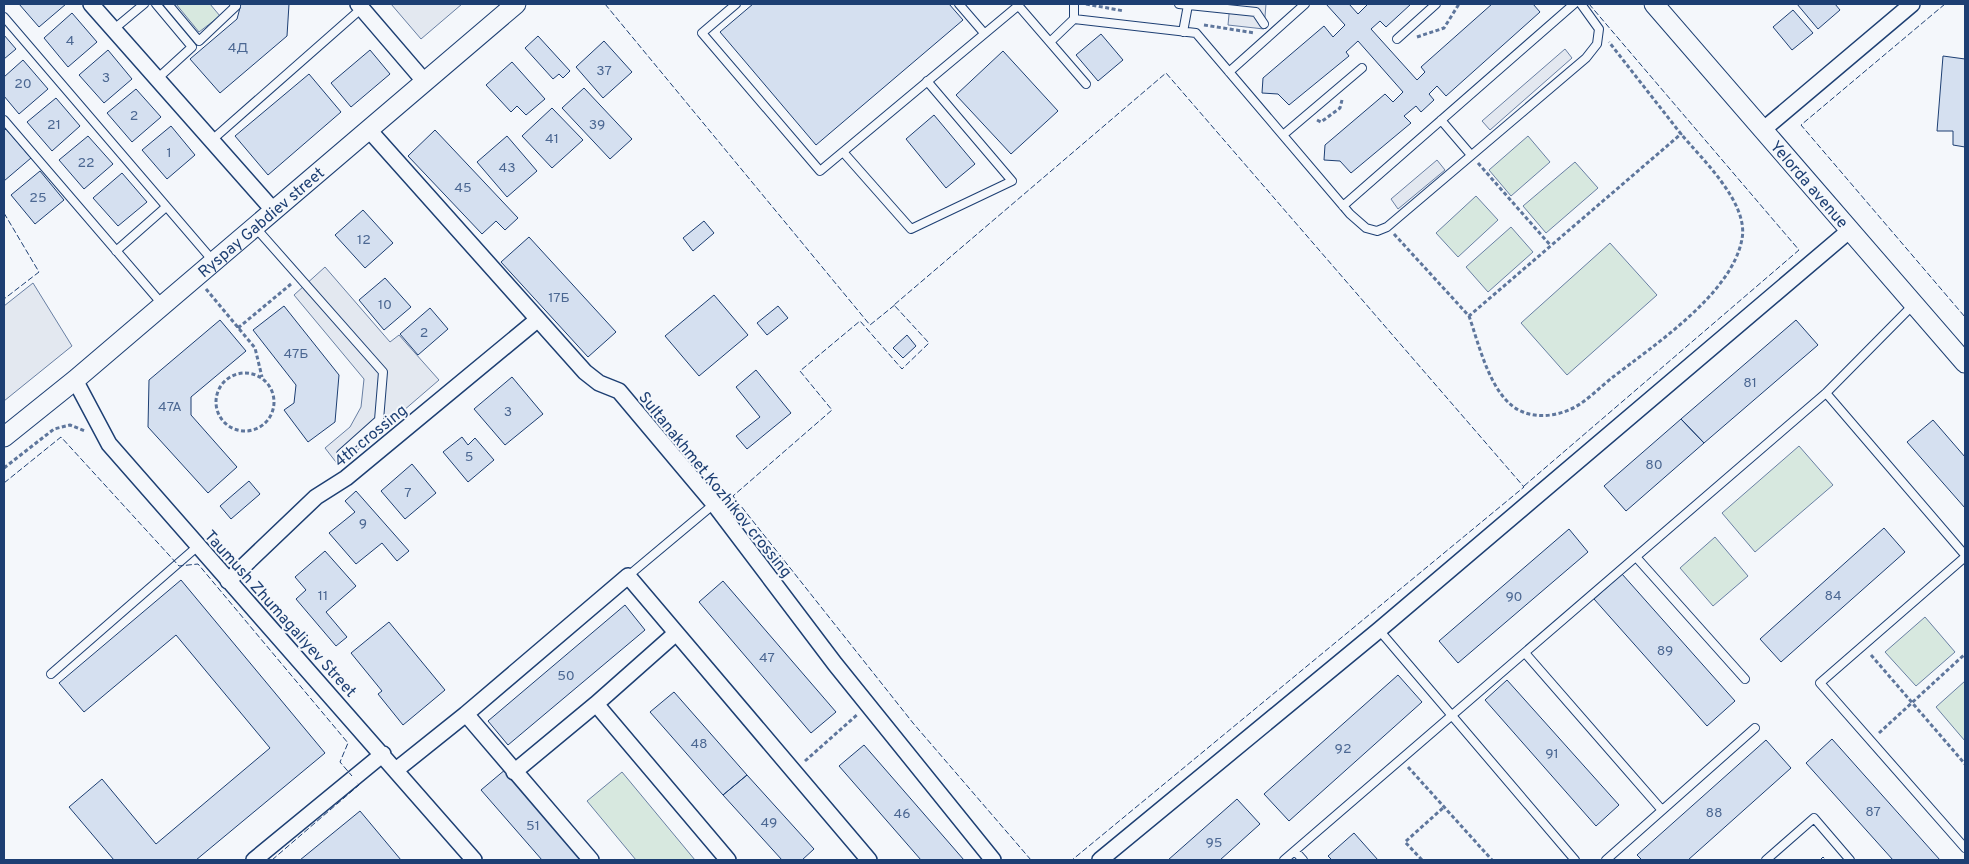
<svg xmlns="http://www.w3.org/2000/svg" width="1969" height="864" font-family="Overpass,sans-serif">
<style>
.green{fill:#d7e8df;stroke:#687fa3}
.parking{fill:#e3e8f0;stroke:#687fa3}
.building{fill:#d5e0f0;stroke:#1d3f73}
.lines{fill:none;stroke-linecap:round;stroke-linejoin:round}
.service-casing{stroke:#1d3f73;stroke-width:10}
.minor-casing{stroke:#1d3f73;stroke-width:18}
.tertiary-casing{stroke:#1d3f73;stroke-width:21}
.path{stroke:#5e769c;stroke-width:3;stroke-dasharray:4 2.5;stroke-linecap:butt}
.service{stroke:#f4f7fb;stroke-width:8}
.minor{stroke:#f4f7fb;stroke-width:15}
.tertiary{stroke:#f4f7fb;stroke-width:19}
.fence{stroke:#1d3f73;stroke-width:1;stroke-dasharray:6 2.5;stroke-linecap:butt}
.labels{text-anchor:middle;stroke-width:4;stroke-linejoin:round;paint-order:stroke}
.number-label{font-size:14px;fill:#4b6792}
.street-label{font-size:16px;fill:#1d3f73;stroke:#f4f7fb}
</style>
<rect width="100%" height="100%" fill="#f4f7fb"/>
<!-- green -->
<path class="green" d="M176,4H210L220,16L199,32Z
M1528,136L1550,162L1511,196L1489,170Z
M1575,162L1598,188L1546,233L1523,206Z
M1476,196L1498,220L1458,257L1436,233Z
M1511,227L1533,252L1488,292L1466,267Z
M1610,243L1657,295L1567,375L1521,323Z
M1799,446L1833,485L1755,552L1722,513Z
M1715,537L1748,576L1713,606L1680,568Z
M1925,617L1955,652L1916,686L1885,652Z
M1965,681V741L1936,707Z
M622,772L695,860H636L587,801Z"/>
<!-- parking -->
<path class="parking" d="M391,4H462L421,39Z
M1230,4H1266L1264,29L1228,25Z
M1565,49L1572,58L1490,130L1482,121Z
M1437,160L1445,170L1398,209L1391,199Z
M325,267L390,342L399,335L439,380L339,466L325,448L350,427L361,407L364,379L294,295Z
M33,283L72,346L4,401V306Z"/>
<!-- building -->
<path class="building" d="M19,4H66L39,27Z
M241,4H289L287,36L220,93L190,59L237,19Z
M753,4H949L963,20L816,145L720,32Z
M1326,4H1349L1358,14L1367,5L1365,4H1411L1386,27L1380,21L1371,29L1417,80L1425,72L1421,67L1492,4H1533L1540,12L1446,96L1437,86L1429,94L1434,100L1421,112L1416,106L1404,116L1411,123L1351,173L1340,161L1324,160L1325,145L1385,94L1393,102L1403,92L1358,41L1346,52L1349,56L1289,105L1278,94L1262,93L1263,78L1324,26L1333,37L1345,25Z
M1797,4H1835L1840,10L1818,29Z
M1793,10L1813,33L1792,50L1773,27Z
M72,13L97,42L68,67L44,38Z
M1101,34L1123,60L1098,81L1076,55Z
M4,35L16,49L4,59Z
M538,36L570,71L563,78L559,74L553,79L525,48Z
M604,41L632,72L603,98L576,67Z
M108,50L132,79L104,103L79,75Z
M370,50L390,74L351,107L331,83Z
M1003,51L1058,111L1011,154L956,95Z
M1943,56L1965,59V147L1953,145V131H1937Z
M23,60L48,89L19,114L4,96V77Z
M512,62L545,99L526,115L517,106L511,112L486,85Z
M309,74L341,112L268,175L235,136Z
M584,88L632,139L610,159L562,108Z
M136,89L161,117L132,142L107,113Z
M56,98L80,126L52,151L27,122Z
M552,108L583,140L552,168L522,136Z
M934,115L975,164L946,188L906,139Z
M171,126L195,155L167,179L142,150Z
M6,129L31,158L4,181V131Z
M435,130L518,218L505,230L496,221L482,234L408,156Z
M88,136L113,164L84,189L59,160Z
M507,136L537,171L507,197L477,162Z
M40,171L64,200L35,224L11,195Z
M122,173L147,202L118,226L93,198Z
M363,210L393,243L365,268L335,235Z
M704,221L714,233L693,251L683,238Z
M529,237L616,332L588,357L501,262Z
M385,278L411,307L384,330L359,300Z
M714,295L748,335L699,376L665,336Z
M284,306L339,375L335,422L308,442L284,410L294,403L296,385L253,330Z
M778,306L788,318L767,335L757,323Z
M430,308L448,329L418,355L400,334Z
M220,320L246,351L191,397V415L237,467L208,493L148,427L149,380Z
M1796,320L1818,345L1704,443L1681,419Z
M907,335L916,346L903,358L893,348Z
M756,370L791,413L747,449L736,436L760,417L736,387Z
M512,377L543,414L505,445L474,409Z
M1681,419L1704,443L1626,511L1604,486Z
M1933,420L1965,457V508L1907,442Z
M462,437L468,445L475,438L494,460L468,482L443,452Z
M412,464L436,493L405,519L381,491Z
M249,481L260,494L231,519L220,506Z
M356,491L409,551L397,561L382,543L356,564L329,533L355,512L345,501Z
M1884,528L1905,552L1781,662L1760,639Z
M1569,529L1588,552L1458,663L1439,641Z
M325,551L356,586L326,612L347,637L336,646L296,599L306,590L295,577Z
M1622,574L1735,701L1707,726L1594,599Z
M181,580L325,753L196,860H114L69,807L102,779L156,844L270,748L176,635L84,712L59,683Z
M723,581L836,712L811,733L699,602Z
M625,605L645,630L508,745L488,721Z
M389,622L445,690L403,725L378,694L382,691L351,653Z
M1398,675L1422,702L1289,821L1264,794Z
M1507,680L1619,805L1596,826L1485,700Z
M674,692L747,775L723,795L650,712Z
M1832,739L1940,860H1893L1806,763Z
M1766,740L1791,768L1688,860H1642L1637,855Z
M864,745L964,860H921L839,766Z
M506,769L585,860H542L481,790Z
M747,775L814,849L802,860H782L723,795Z
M1237,799L1260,824L1220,860H1168Z
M360,811L401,860H300Z
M1354,833L1378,860H1332L1328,856Z"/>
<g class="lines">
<defs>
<path id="service" d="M156,4L192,47L157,79
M168,4L199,41L236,6L234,4
M736,4L702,33L820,171L1019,5
M959,4L984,33
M1017,4L1086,84
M1179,4L1256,12L1264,24
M4,17L214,262
M1074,19V4
M114,29L144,4
M1183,32L1188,5
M1397,39L1436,4
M1050,42L1074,19L1196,33L1350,214L1366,228L1377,231L1387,227L1586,58L1597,44L1599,29L1581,4
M1229,72L1305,4
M4,120L162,304
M1441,120L1471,155
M1283,135L1362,68
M212,140L362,8
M843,152L911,229L1012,181L927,81
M1343,206L1574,4
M255,227L383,372L379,420L341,454
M116,251L166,207
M1826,393L1965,555
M1636,557L1745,679
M1965,557L1820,683L1965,848
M628,576L714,504
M1379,630L1575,860
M1525,653L1661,809
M51,674L198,546
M1295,851L1303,860
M1284,860L1826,393L1914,304
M1606,860L1755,728
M1766,860L1814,818L1850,860"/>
<path id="minor" d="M91,4L274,211
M358,4L425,82
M1764,129L1912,4
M369,130L585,372L599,383L619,391L714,504L835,664L993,860
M75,380L109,444L474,860
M228,581L316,497L346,478L537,320
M596,704L728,860
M396,770L466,714
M514,772L596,704L675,634
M254,860L383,754
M591,860L466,714L628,576L869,860
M1100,860L1379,630L1850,230"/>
<g id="tertiary">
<path id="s1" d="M1654,4L1965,363"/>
<path id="s2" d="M4,437L75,380L516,4"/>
</g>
</defs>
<!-- service casing -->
<use href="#service" class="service-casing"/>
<!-- minor casing -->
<use href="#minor" class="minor-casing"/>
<!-- tertiary casing -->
<use href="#tertiary" class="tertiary-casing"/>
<!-- path -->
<path class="path" d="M1086,4L1124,11
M1204,25L1255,33
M1417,37L1444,28L1459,4
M1317,120L1321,122L1340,108L1342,100
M1478,163L1551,246
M1394,234L1469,316L1681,134L1609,42
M206,289L255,348L262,377
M1469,316C1479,344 1491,400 1523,412C1538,418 1556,416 1571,409C1585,403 1600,387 1613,377C1654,345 1732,294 1742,239C1749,203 1702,159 1681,134
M238,328L291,284
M216 402a29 29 0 1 1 58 0a29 29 0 1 1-58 0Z
M4,468L54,429L70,425L85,431
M1871,655L1965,764
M1879,733L1965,654
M805,761L858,714
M1408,767L1492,860
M1422,860L1405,842L1444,807"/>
<!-- service -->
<use href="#service" class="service"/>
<!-- minor -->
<use href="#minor" class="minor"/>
<!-- tertiary -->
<use href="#tertiary" class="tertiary"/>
<!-- fence -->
<path class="fence" d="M605,4L870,325L896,304
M1945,4L1801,125L1965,317
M4,213L39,272L4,299
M4,483L61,437L179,566L198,564L348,743L340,762L352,776
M1524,486L1799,250L1589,4
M272,860L359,785L356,782
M1031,860L913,723L733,496L832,410L800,371L860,321L902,369L929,343L894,305L1166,73L1524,487L1072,860
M1820,860L1823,857L1826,860"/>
</g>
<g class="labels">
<!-- number labels -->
<g class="number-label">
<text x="70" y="45">4</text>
<text x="238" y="52">4Д</text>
<text x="604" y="75">37</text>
<text x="106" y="82">3</text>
<text x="23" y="88">20</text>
<text x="134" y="120">2</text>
<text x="54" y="129">21</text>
<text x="597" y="129">39</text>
<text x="552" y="143">41</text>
<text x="169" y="157">1</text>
<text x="86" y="167">22</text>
<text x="507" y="172">43</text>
<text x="463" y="192">45</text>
<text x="38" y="202">25</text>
<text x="364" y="244">12</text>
<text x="559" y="302">17Б</text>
<text x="385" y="309">10</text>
<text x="424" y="337">2</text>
<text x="296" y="358">47Б</text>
<text x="1750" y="387">81</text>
<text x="170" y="411">47А</text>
<text x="508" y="416">3</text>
<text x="469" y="461">5</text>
<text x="1654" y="469">80</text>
<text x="408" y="497">7</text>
<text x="363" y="528">9</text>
<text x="323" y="600">11</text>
<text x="1833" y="600">84</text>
<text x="1514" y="601">90</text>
<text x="1665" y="655">89</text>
<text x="767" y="662">47</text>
<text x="566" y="680">50</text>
<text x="699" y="748">48</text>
<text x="1343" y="753">92</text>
<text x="1552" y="758">91</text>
<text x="1873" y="816">87</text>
<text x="1714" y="817">88</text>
<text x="902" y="818">46</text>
<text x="769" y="827">49</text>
<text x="533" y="830">51</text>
<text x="1214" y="847">95</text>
</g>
<!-- street labels -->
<g class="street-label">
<text dy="6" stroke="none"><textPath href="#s1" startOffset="238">Yelorda avenue</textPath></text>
<text dy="6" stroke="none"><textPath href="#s2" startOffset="335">Ryspay Gabdiev street</textPath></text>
<text transform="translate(370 435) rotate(-39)" y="6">4th crossing</text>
<text transform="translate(716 484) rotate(51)" y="6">Sultanakhmet Kozhikov crossing</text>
<text transform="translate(281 613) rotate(48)" y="6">Taumush Zhumagaliyev Street</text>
</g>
</g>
<!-- border -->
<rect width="1969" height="864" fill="none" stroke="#1d3f73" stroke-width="10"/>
</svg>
